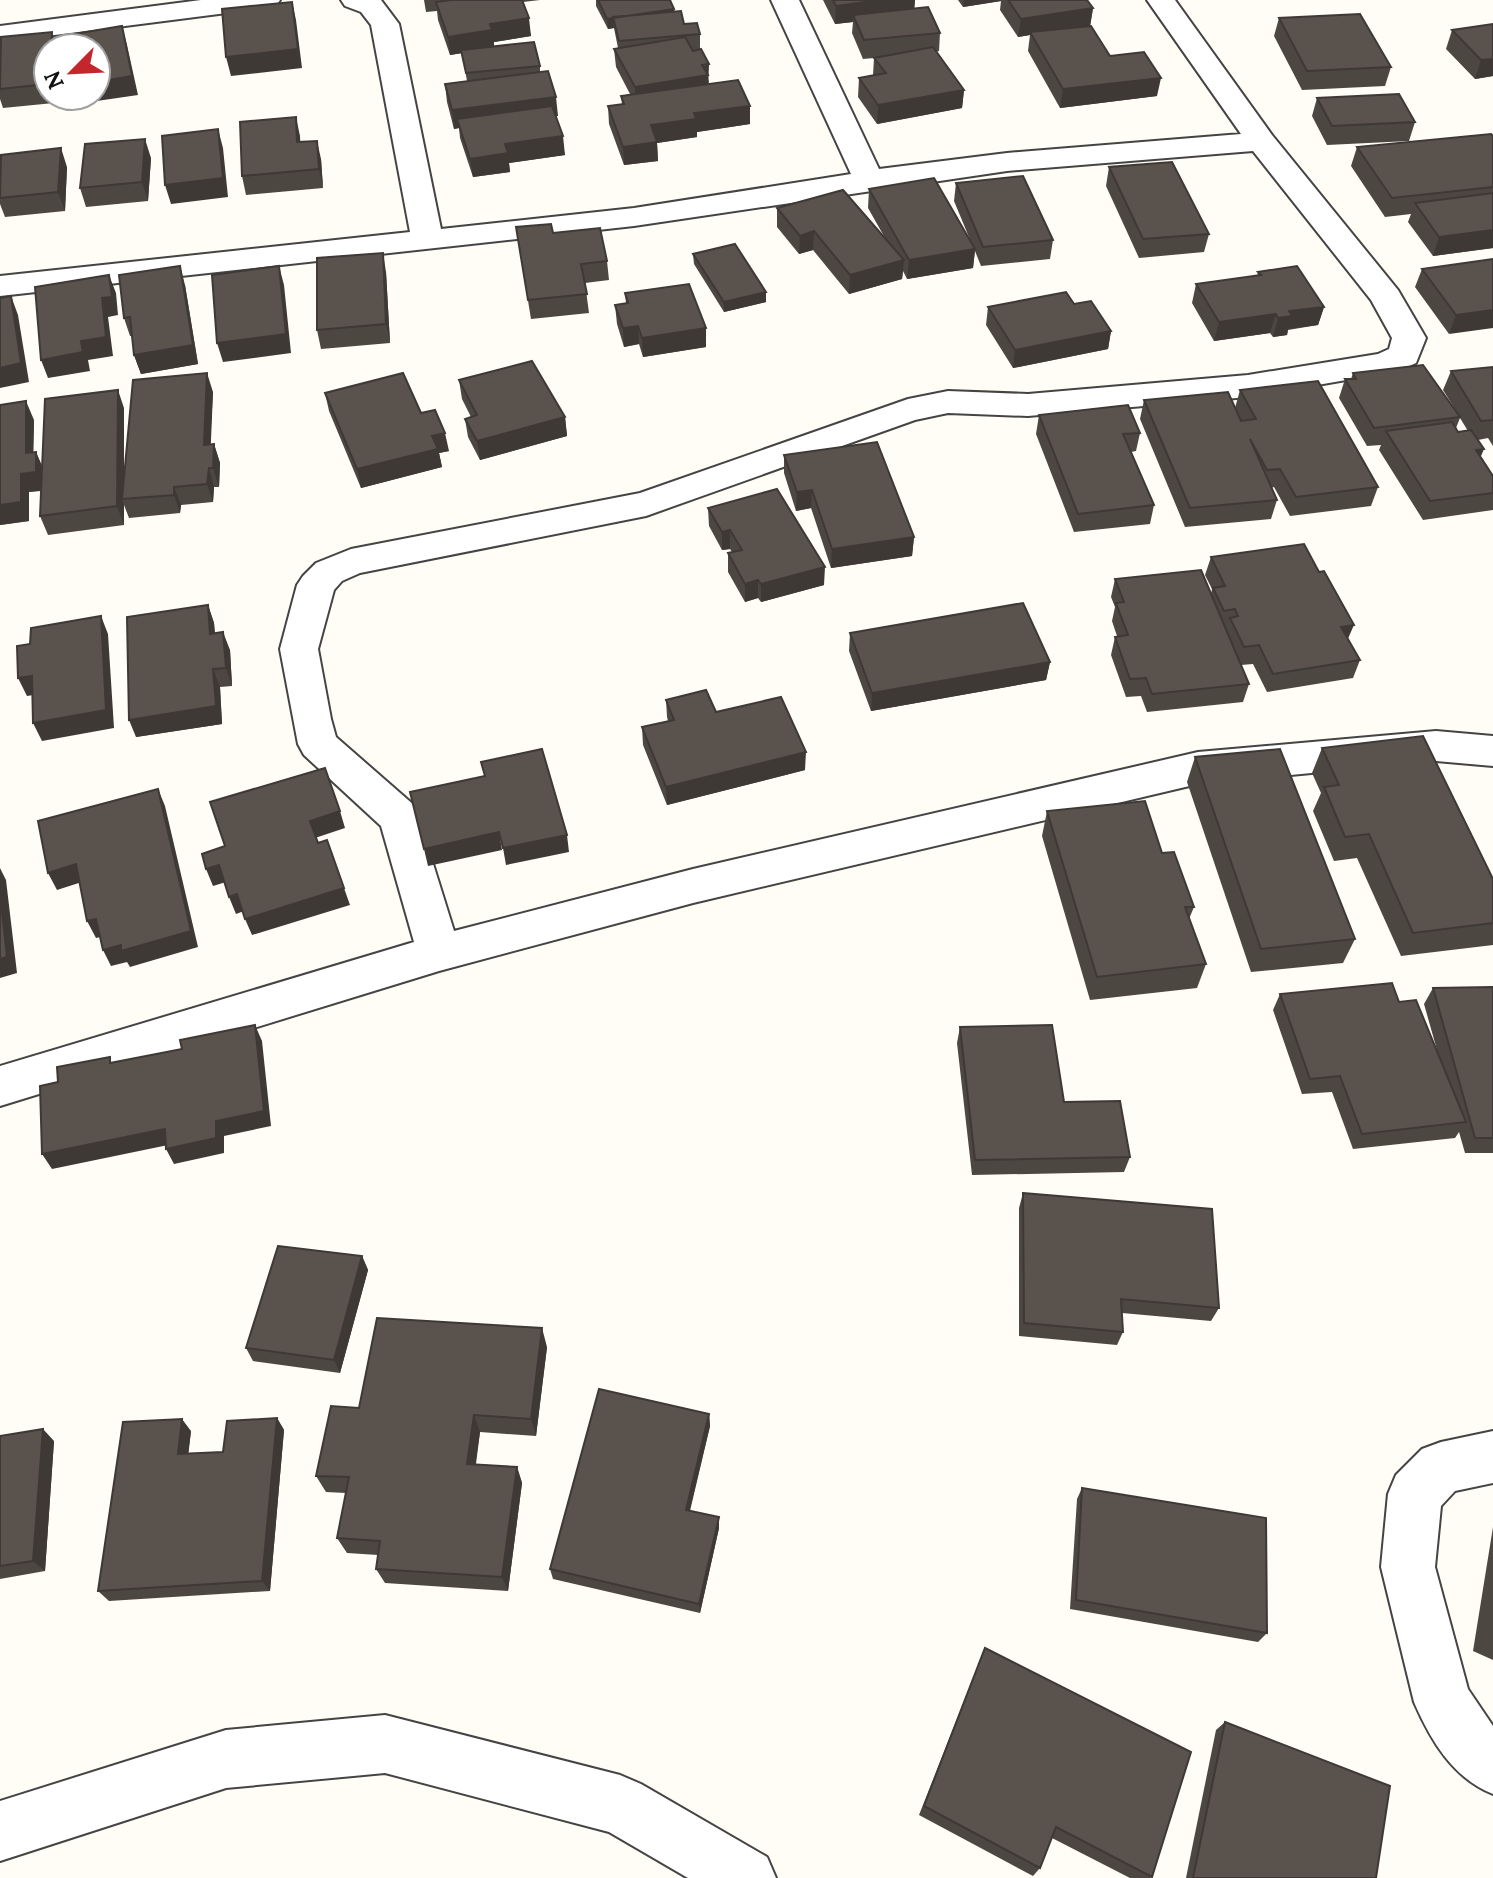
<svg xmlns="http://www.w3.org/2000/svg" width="1493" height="1878" font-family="Lora,serif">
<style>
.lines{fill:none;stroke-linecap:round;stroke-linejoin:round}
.minor-casing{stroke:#444;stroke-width:4}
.minor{fill:#fff;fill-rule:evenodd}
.wall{fill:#4d4742;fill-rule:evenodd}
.shaded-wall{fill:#3f3936}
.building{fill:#5a524d;stroke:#3f3936;stroke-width:2}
</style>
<rect width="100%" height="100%" fill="#fffdf5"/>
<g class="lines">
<defs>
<path id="minor" d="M201,0H280L276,6L266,8L0,42V26Z
M341,0H381L399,24L441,229L634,208L851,174L771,0H799L879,169L1007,153L1241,134L1147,0H1175L1272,135L1398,290L1426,338L1416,363L1398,371L1248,397L1028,416L948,413L915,420L646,516L360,573L342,581L334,590L318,649L331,719L336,737L415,806L454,931L693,869L1198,752L1436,731L1493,736V766L1436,761L1198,784L693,903L439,971L0,1106V1066L414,942L381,826L304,755L298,744L280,649L297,585L303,576L316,563L351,549L640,493L908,399L948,391L1028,394L1248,375L1378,354L1389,349L1392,338L1371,300L1253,151L1007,171L634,226L0,296V276L410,232L371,25L361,12L345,6Z
M1493,1431V1483L1455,1491L1441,1506L1435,1567L1468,1689L1493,1726V1794C1453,1778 1431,1741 1414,1702L1381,1567L1388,1494L1396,1475L1422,1449L1441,1442Z
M385,1715L620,1775L641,1784L767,1857L776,1878H688L609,1832L385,1773L226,1788L0,1861V1801L226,1730Z"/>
</defs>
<!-- minor casing -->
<use href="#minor" class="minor-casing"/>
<!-- minor -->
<use href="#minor" class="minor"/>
</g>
<!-- wall -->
<path class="wall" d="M424,0H540L523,2L531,36L494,42V46L540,66V72L558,116H555L565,155L509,163L510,172L473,177L460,138L459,128L454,129L447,102L445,84L467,81L462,53L450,55L438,20L437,11L426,12Z
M596,0H670L675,12L684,24L700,34V50L709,82L708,84L750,106V124L697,132V137L657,143L658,161L624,165L609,124L608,106L622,104L621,96L630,94L616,67L614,49L618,48L614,28L608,29L596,6Z
M823,0H915L914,8L940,33L939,51L936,52L964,90L962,108L877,124L858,97L859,78L873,75L874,58L863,59L852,33L853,22L835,24Z
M958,0H1087L1093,8L1090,26L1110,56L1157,96L1060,108L1028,51L1030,35L1018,37L1000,10L1001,1L963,7Z
M1279,18L1391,67L1385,86L1302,90L1274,36Z
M1493,24V76L1475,79L1446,49L1452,30Z
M48,48V96H64V102L3,108L0,99V51Z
M1317,98L1415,122L1409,141L1327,145L1312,116Z
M300,136V142L321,159L323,188L246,195L242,176Z
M1493,136V248L1433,256L1408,222L1411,214L1385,217L1351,166L1357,147Z
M151,158L148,201L86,207L80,188Z
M67,167L65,211L5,217L0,204V171Z
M1109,167L1209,234L1204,252L1139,258L1106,186Z
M956,183L1053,240L1050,259L981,266L975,251L973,268L907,279L903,271L902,279L849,294L813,250L799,254L777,227V208L885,238L868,208L869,189L971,242L954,201Z
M516,227L553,233L607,261L609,280L585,283L589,313L531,319Z
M693,254L766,302L724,312L694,264Z
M1493,259L1449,334L1415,287L1422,269Z
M386,272L390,343L321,349L317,330Z
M1258,272L1324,307L1318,325L1288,330L1287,335L1273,337L1270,333L1214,341L1192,303L1196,284L1257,276Z
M185,285L198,364L141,374L134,355L132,336H130L124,318Z
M625,293L706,347L643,357L639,344L624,347L617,324L615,305L626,303Z
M1074,304L1111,331L1108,349L1013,368L986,325L988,307Z
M1493,367V446L1488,438L1478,440L1481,457L1493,476V510L1423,520L1379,450L1381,445L1367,446L1339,398L1345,379H1351L1353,373L1458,414L1443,390L1451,371ZM1460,418L1468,431L1458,432L1456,428Z
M459,380L565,417L567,436L480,460L468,437L465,419L471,417L462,399Z
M1240,390L1378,487L1371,506L1290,516L1274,487L1271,488L1277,500L1271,519L1185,527L1140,419L1144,400L1235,408Z
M213,392L210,445L214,444L220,463L219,487H214L213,502L181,505L180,513L129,518L124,505V525L48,535L40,516L41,491L29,492V521L0,525L34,420L33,452H36L42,466L124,408V478Z
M325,393L421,413L449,451L439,453L442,467L361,488L329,411Z
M1039,415L1140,433L1136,451L1131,452L1154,505L1150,524L1074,532L1036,434Z
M784,455L914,537L912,556L831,568L811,508L796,511L784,473Z
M708,508L824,585L761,602L758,598L745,602L728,572V553L732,552L730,549L722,550L709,526Z
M1211,557L1348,639L1360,660L1353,678L1267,692L1253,664L1241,665L1249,684L1243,702L1147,712L1141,696L1126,697L1111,655L1115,637L1117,636L1112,621L1115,607L1111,597L1115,579L1211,594L1212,589L1205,575Z
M208,605L214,623L215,633L230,650L232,686L220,687L222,724L136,737Z
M850,633L1050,662L1046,680L871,711L849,651Z
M666,700L716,712L805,770L667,805L643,745L642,727L668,721L667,717Z
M1322,748L1493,879V945L1401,956L1357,858L1334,861L1313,811L1321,793L1312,773Z
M1195,757L1355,939L1343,963L1251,972L1187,782Z
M1047,811L1162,853L1194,907L1189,919L1206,964L1197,988L1090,1000L1042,836Z
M1493,987V1153H1465L1459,1132L1455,1138L1353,1149L1332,1092L1302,1094L1273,1010L1280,994L1399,1002L1437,1050L1424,1004L1433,988Z
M960,1027L1064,1102L1130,1157L1124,1172L972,1175L957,1043Z
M1023,1193L1219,1308L1211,1321L1122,1313L1123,1332L1117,1345L1019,1336V1208Z
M362,1256L368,1270L340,1373L253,1361L246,1348Z
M547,1347L536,1436L480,1432L476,1464L517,1467L522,1483L508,1591L385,1583L376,1569L378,1555L347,1553L337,1538L346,1493L326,1492L316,1476L359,1408Z
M709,1414L710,1426L690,1511L719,1517V1528L700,1613L553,1579L550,1569Z
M277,1418L284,1430L270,1591L109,1601L98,1591L191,1431L188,1454L223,1452Z
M0,1436L54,1441L45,1571L0,1579Z
M1082,1488L1267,1633L1258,1642L1070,1609L1077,1499Z
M1493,1527V1660L1473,1651Z
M985,1648L1152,1877L1150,1878H1130L1052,1838L1040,1868L1033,1876L919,1815Z
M1225,1722L1376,1878H1186L1216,1730Z"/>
<!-- shaded-wall -->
<path class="shaded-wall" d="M880,0H915L914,14L853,15V22L835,24L836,6Z
M964,0H1001V1L963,7Z
M292,2L296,20L302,68L231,76L226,57Z
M1093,8L1090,27L1030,32V35L1018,37L1021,19Z
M674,9L675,18H613Z
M529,18L531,36L494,42V48L450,55L448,37L490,24Z
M613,18L614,28L608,29L607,19Z
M122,26L127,45L138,95L83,103L81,96H96V82Z
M52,32L57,48H51Z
M1493,59V76L1475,79L1481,60Z
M709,64L708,93L636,105L635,87Z
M1161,78L1157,96L1060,108L1063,89Z
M964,90L962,108L877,124L878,105Z
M556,97L558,116L460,128L457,119L459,128L454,129L452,110Z
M750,106V124L697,132V137L657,143L658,161L624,165L623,147L651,125L694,113Z
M296,117L300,136L301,161L297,142Z
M218,129L223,148L228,197L171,204L165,185Z
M563,136L565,155L509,163L510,172L473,177L470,159L505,144Z
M145,139L151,158L148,201L142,182Z
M317,141L321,159L323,188L319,169Z
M61,148L67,167L65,211L58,192Z
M1493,230V248L1433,256L1439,237Z
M814,231L813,250L799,254L800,236Z
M975,249L973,268L907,279L909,260Z
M383,253L386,272L390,343L386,324Z
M904,260L902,279L849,294L850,275Z
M180,266L185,285L198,364L141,374L134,355Z
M279,266L284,285L291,353L223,362L217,343Z
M109,275L116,293L118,315L108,317L113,356L88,360L90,371L48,378L41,360L81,341Z
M766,292V302L724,312V302Z
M11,296L18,315L29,382L0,388V368Z
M1324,307L1318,325L1288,329L1287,335L1273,337L1278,318L1289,311Z
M1493,310V328L1449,334L1456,315Z
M1276,314L1270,333L1214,341L1219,322Z
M638,326L639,344L624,347L623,328Z
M706,328V347L643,357L642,338Z
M1111,331L1108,349L1013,368L1015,350Z
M207,373L213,392L210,464L204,445Z
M118,390L124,408V499H122L124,505V525L117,506Z
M26,401L34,420L33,472L26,453Z
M565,417L567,436L480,460L477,441Z
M445,433L449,451L439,453L442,467L361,488L357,469L432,436Z
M214,444L220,463L219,487L213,468Z
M1484,449L1476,468V450Z
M36,452L44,471V490L29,492V521L0,525V505Z
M209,468L214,487L213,502L207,484Z
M174,487L181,505L180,513L174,495Z
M812,490L811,508L796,511L797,492Z
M730,530V549L722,550V532Z
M914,537L912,556L831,568L832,549Z
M825,567L824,585L761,602V584Z
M758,580V598L745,602V584Z
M208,605L214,623L216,652L210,634Z
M101,616L108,634L114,728L42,741L33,723Z
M1354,625L1346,643L1341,627Z
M223,632L230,650L232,686L226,668Z
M1050,662L1046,680L871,711L872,693Z
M213,669L220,687L222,724L136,737L129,720Z
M32,676L40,694L27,696L18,678Z
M806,752L805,770L667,805L666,787Z
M158,789L165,806L198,947L130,967L127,962L111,966L103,950Z
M340,811L345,828L315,838L310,821Z
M499,832L502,850L428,866L424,849Z
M567,835L569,852L506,865L503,848Z
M76,864L85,881L57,890L48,873Z
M219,865L226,882L213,886L206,869Z
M0,868L6,880L17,973L0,978Z
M344,888L350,905L252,935L245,919Z
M237,894L244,911L236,914L229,897Z
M96,919L105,936L96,938L87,921Z
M255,1025L262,1041L271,1126L224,1136V1153L174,1164L166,1149L216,1121Z
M165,1129L173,1144L52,1169L42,1154Z
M362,1256L368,1270L340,1373L334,1360Z
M542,1328L547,1347L536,1436L531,1419Z
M709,1414L710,1426L687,1521L686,1510Z
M474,1415L480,1432L473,1480L467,1464Z
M277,1418L284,1430L270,1591L262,1581Z
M182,1419L191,1431L187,1466L178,1454Z
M43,1429L54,1441L45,1571L33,1561Z
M517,1467L522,1483L508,1591L502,1577Z
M719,1517V1528L700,1613L699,1604Z"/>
<!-- building -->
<path class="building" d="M451,0H522L529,18L490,24L492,30L448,37L436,2Z
M598,0H670L674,9L607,19Z
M833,0H880L836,6Z
M1008,0H1087L1093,8L1021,19Z
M292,2L298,49L226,57L222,9Z
M928,7L940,33L864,40L853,15Z
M681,11L684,24L697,23L700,34L619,41L613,17Z
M1360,14L1391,67L1307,71L1279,18Z
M1493,24V59L1481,60L1452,30Z
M122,26L132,76L96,82V48H70L68,35Z
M1091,26L1110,56L1144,52L1161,78L1063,89L1030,32Z
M52,32L51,48H48V84L0,89L1,37Z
M685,37L693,51L701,49L709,64L702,65L708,75L635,87L614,49Z
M534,42L540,66L466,73L461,50Z
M933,47L964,90L878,105L859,78L886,73L874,58Z
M548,71L556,97L452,110L445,84Z
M738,80L750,106L694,113L696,119L651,125L657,142L623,147L608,106L624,104L621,96Z
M1399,94L1415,122L1332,126L1317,98Z
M552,106L563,136L505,144L508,153L470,159L457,119Z
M296,117L297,142L317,141L319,169L242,176L240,122Z
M218,129L223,178L165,185L162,136Z
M1491,134L1493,136V187L1392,198L1357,147Z
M145,139L142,182L80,188L85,144Z
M61,148L58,192L0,198L1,155Z
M1172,162L1209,234L1143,239L1109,167Z
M1023,176L1053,240L983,247L956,183Z
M934,178L975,249L909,260L869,189Z
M843,190L904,260L850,275L814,231L800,236L777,208Z
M1493,193V230L1439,237L1415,203Z
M551,224L553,233L600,228L607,261L581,264L587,294L528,300L516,227Z
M735,244L766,292L724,302L693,254Z
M383,253L386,324L317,330V258Z
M1493,259V310L1456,315L1422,269Z
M180,266L193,345L134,355L130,317L124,318L119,275Z
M279,266L286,334L217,343L212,275Z
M1297,266L1324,307L1289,311L1292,316L1278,318L1276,314L1219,322L1196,284L1261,275L1258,272Z
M109,275L112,297L102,298L106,337L81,341L83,352L41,360L35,287Z
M689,284L706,328L642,338L638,326L623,328L615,305L628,303L625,293Z
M1066,292L1074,304L1091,301L1111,331L1015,350L988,307Z
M11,296L21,363L0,368V298Z
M532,361L565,417L477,441L465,419L477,415L459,380Z
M1423,365L1460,417L1374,428L1345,379H1356L1353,373Z
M1493,367V420L1481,421L1451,371Z
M207,373L204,445L214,444L213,468H209L207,484L174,487V495L122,499L133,380Z
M403,373L421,413L435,410L445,433L432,436L438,449L357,469L325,393Z
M1318,381L1378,487L1296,497L1280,469L1267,470L1250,439L1277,500L1190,508L1144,400L1228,392L1241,421L1256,419L1240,390Z
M118,390L117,506L40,516L45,399Z
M26,401V453L36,452V472L21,474V502L0,505V405Z
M1128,405L1140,433L1123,434L1154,505L1078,514L1039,415Z
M1452,422L1458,432L1471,430L1484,449L1476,450L1493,476V493L1430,501L1386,431Z
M877,442L914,537L832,549L812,490L797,492L784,455Z
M777,489L825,567L761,584L758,580L745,584L728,553L742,550L730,530L722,532L708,508Z
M1304,544L1319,572L1324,571L1354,625L1341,627L1360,660L1273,674L1259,645L1244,647L1230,618L1238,616L1235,609L1224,611L1213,588L1225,586L1211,557Z
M1201,570L1249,684L1152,694L1146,678L1130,679L1115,637L1128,635L1116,603L1124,602L1115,579Z
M1023,603L1050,662L872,693L850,633Z
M208,605L210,634L223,632L226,668L213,669L216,706L129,720L127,617Z
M101,616L106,710L33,723L32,676L18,678L17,646L30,644L31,628Z
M706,690L716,712L781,697L806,752L666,787L642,727L674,720L666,700Z
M1423,736L1493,879V923L1413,933L1369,834L1345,837L1324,787L1339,785L1322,748Z
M542,749L567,835L503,848L499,832L424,849L410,792L485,776L481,762Z
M1280,749L1355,939L1261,949L1195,757Z
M325,768L340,811L310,821L318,843L327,840L344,888L245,919L237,894L229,897L219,865L206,869L202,854L225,846L210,802Z
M158,789L191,931L121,951V945L103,950L96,919L87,921L76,864L48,873L38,821Z
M1145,801L1162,853L1174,852L1194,907H1185L1206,964L1097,977L1047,811Z
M0,894L7,957L0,959Z
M1392,983L1399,1002L1416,1000L1466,1122L1362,1134L1340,1076L1310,1079L1280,994Z
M1493,987V1138H1475L1433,988Z
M255,1025L264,1111L216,1121V1138L166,1149L165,1129L42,1154L40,1086L58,1082L57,1067L110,1057V1063L182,1049L180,1040Z
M1052,1025L1064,1102L1120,1101L1130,1157L975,1160L960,1027Z
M1023,1193L1212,1209L1219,1308L1121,1299L1123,1332L1024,1323Z
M278,1246L362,1256L334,1360L246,1348Z
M377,1318L542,1328L531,1419L474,1415L467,1464L517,1467L502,1577L376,1569L380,1541L337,1538L349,1477L316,1476L331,1406L359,1408Z
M599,1389L709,1414L686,1510L719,1517L699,1604L550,1569Z
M277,1418L262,1581L98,1591L123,1422L182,1419L178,1454L223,1452L227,1421Z
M43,1429L33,1561L0,1566V1436Z
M1082,1488L1266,1518L1267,1633L1076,1600Z
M985,1648L1191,1752L1152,1877L1056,1827L1040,1868L924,1806Z
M1225,1722L1390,1786L1376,1878H1193Z"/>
<!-- north arrow -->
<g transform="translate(72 72) rotate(246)"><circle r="38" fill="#ffffff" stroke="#a0a0a0" stroke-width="2"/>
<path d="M0-6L14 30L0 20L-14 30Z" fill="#c4262e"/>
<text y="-12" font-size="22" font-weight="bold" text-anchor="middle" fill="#111111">N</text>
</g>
</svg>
